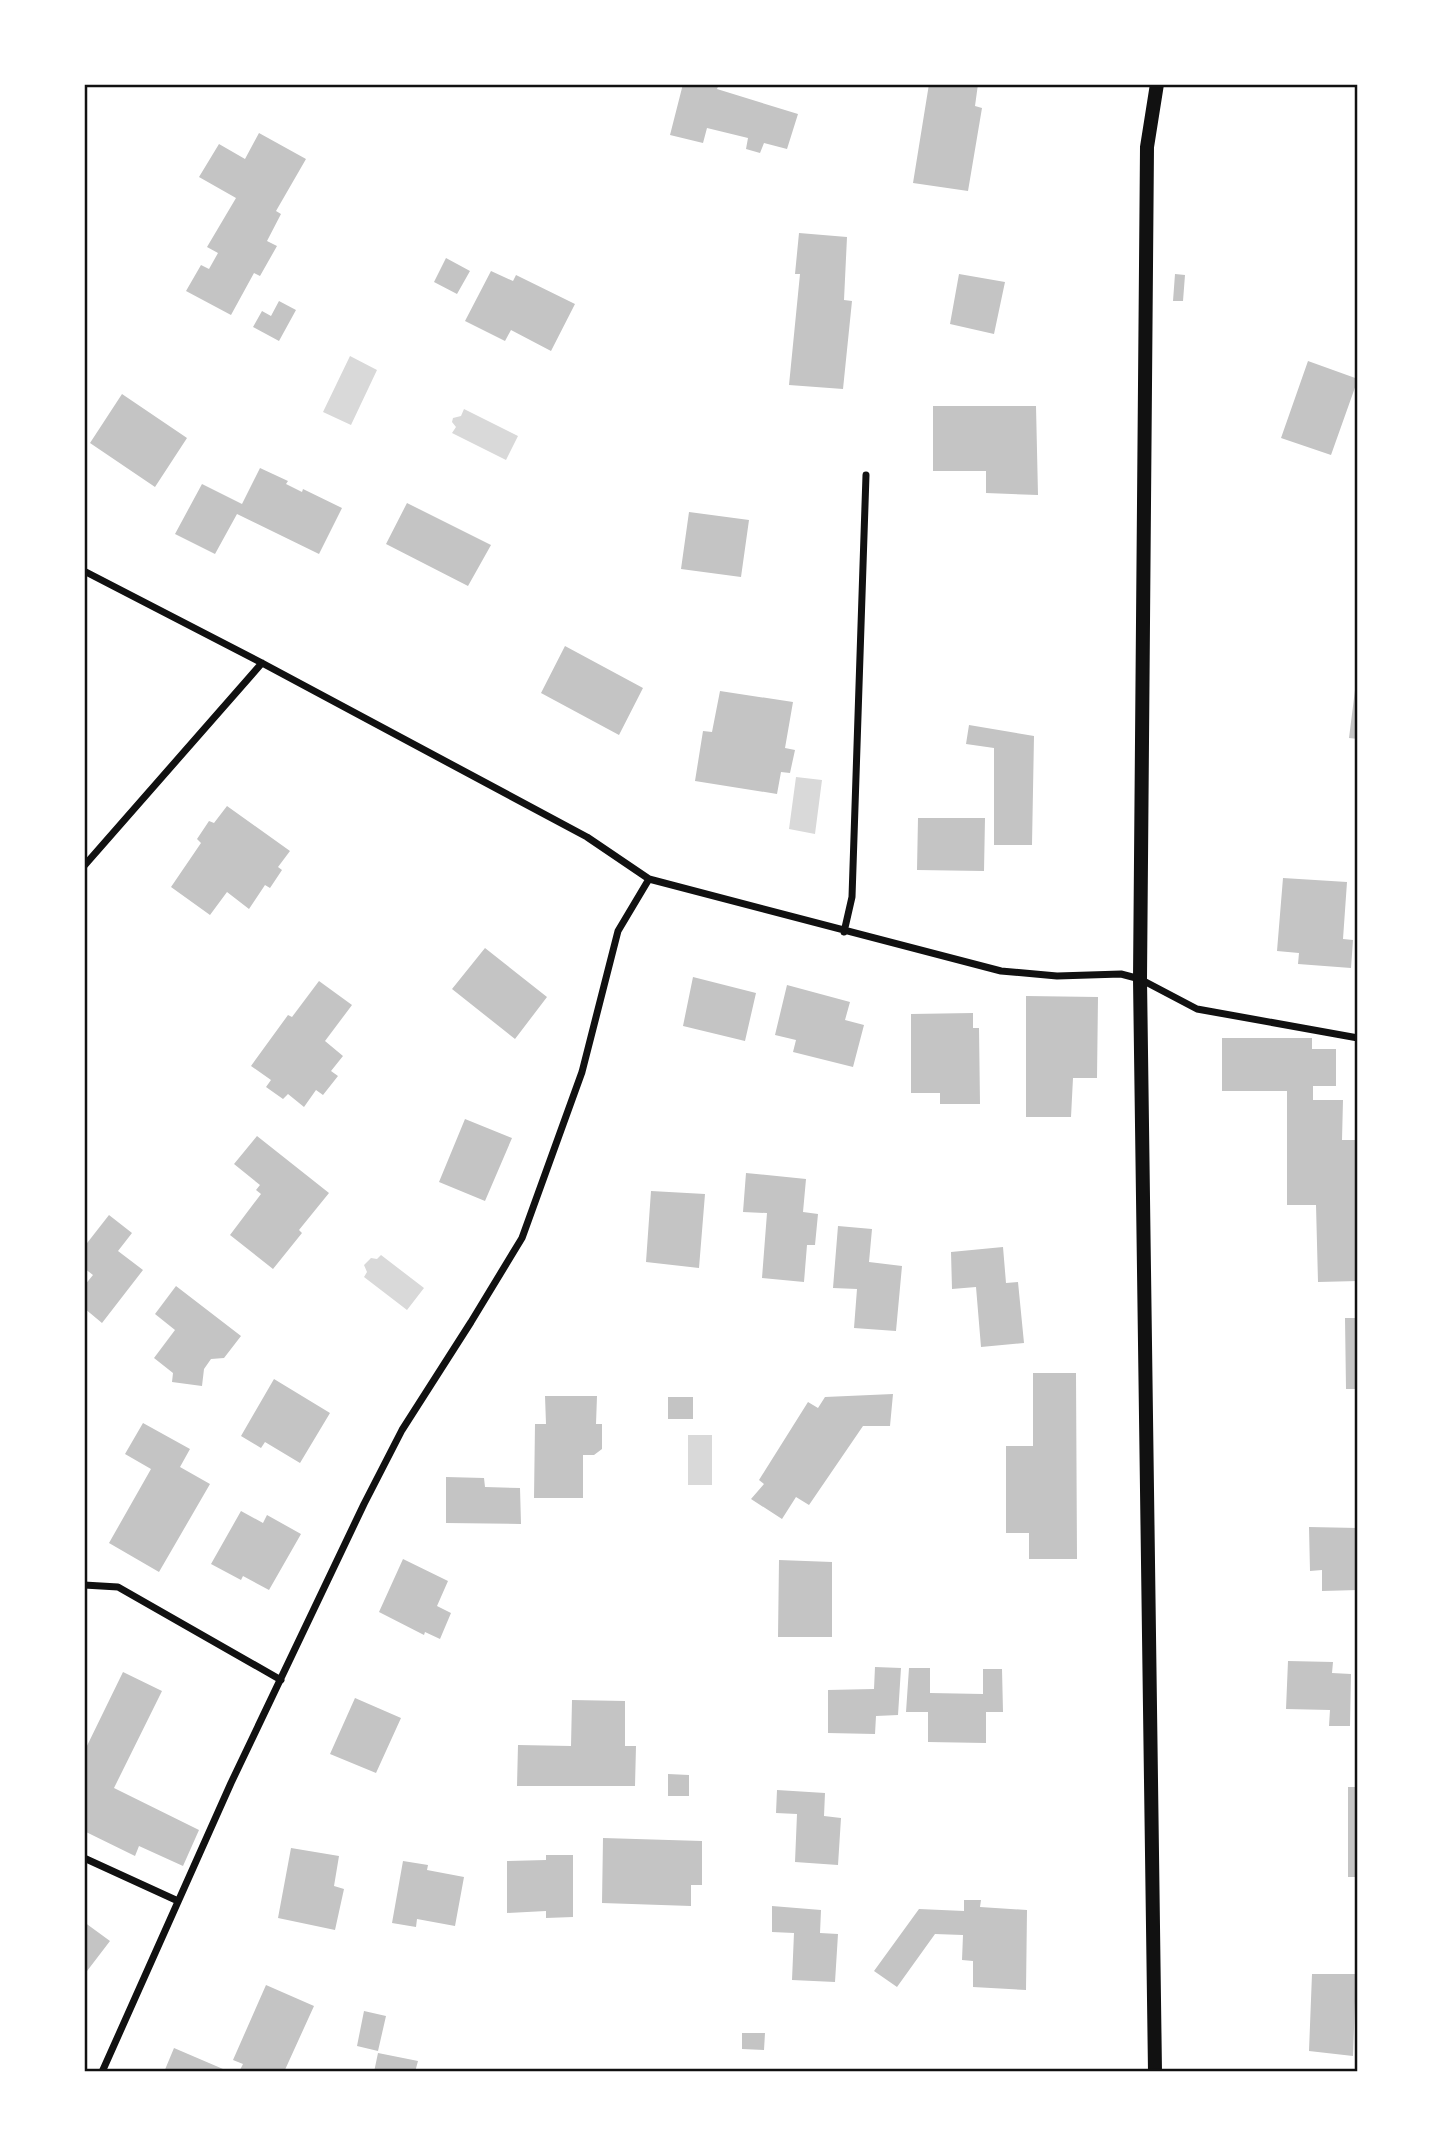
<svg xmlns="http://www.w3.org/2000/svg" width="1442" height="2156" font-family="Arial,sans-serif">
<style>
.water{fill:#d9d9d9}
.building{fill:#c4c4c4}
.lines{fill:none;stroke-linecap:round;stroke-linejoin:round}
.minor{stroke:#111;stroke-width:7}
.secondary{stroke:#111;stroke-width:14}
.neatline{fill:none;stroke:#111;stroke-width:2.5}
</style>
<rect width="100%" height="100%" fill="#fff"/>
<!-- water -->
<path class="water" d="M350,356L377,370L351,425L323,412Z
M464,409L518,436L506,460L452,433L456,427L452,422L453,418L461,416Z
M796,777L822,780L815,834L789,829Z
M381,1255L424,1288L407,1310L364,1277L367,1272L364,1265L371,1258L377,1259Z
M688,1435H712V1485H688Z"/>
<!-- building -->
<path class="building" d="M683,84H719L717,89L798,114L787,149L764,143L760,153L746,149L748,138L707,128L703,143L670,135Z
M929,84H978L975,106L982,108L968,191L913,183Z
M259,133L306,159L276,211L281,214L267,241L277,246L260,276L254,273L231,315L186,291L201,265L209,269L218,253L207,247L236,198L199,177L219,144L245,159Z
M799,233L847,237L844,300L852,301L843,389L789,385L800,274H795Z
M446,258L470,271L457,294L434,282Z
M491,271L513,281L516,275L575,304L551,351L511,330L505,341L465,321Z
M959,274L1005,282L994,334L950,324Z
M1175,274L1185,275L1183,301H1173Z
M279,301L296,310L279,341L253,327L262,311L271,316Z
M1308,361L1358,379L1331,455L1281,438Z
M122,394L187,438L155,487L90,443Z
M933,406H1036L1038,495L986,493V471H933Z
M260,468L288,481L286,484L302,492L303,489L342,508L319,554L237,514L215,554L175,534L202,484L242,504Z
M407,503L491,545L468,586L386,544Z
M689,512L749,520L741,577L681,569Z
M565,646L643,688L619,735L541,693Z
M1356,682H1358V739L1349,738Z
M720,691L793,702L785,748L795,750L790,773L781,772L777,794L695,781L703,731L712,732Z
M969,725L1034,736L1032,845H994V748L966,744Z
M227,806L290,851L278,867L282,870L270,888L265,885L249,909L227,892L210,915L171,887L201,843L197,839L209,821L214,823Z
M918,818H985L984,871L917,870Z
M1283,878L1347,882L1343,939L1353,940L1351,968L1298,964L1299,953L1277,951Z
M485,948L547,997L515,1039L452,989Z
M693,977L756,993L745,1041L683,1026Z
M319,981L352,1005L325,1041L343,1056L331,1071L338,1076L323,1095L316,1090L304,1107L288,1094L283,1099L266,1087L271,1080L251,1066L288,1015L292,1017Z
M787,985L850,1002L845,1020L864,1025L853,1067L793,1052L796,1040L775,1035Z
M1026,996L1098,997L1097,1078H1073L1071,1117H1026Z
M973,1013V1028H979L980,1104H940V1093H911V1014Z
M1222,1038H1312V1049H1336V1086H1313V1100H1343L1342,1140H1358V1281L1318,1282L1316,1205H1287V1091H1222Z
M465,1119L512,1138L485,1201L439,1182Z
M257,1136L329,1193L299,1230L302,1233L273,1269L230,1235L261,1194L256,1190L260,1185L234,1164Z
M746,1173L806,1179L803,1212L818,1214L815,1245H807L804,1282L762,1278L767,1213L743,1212Z
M651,1191L705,1194L699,1268L646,1262Z
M109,1215L132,1233L118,1251L143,1270L102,1323L84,1308V1286L93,1275L84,1268V1247Z
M838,1226L872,1229L869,1262L902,1266L896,1331L854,1328L857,1289L833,1288Z
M1003,1247L1006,1283L1018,1282L1024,1343L981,1347L976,1287L952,1289L951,1252Z
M176,1286L241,1336L224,1358L211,1359L204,1369L202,1386L172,1382L173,1373L154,1358L175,1330L155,1314Z
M1345,1318H1358V1389H1346Z
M1033,1373H1076L1077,1559H1029V1533H1006V1446H1033Z
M274,1379L330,1413L300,1463L265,1442L261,1448L241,1436Z
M893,1394L890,1426H863L809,1505L796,1497L782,1519L751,1499L764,1484L759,1480L808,1402L818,1408L825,1397Z
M545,1396H597L596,1424H602V1449L594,1455H583V1498H534L535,1424H546Z
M668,1397H693V1419H668Z
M143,1423L190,1449L180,1467L210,1484L159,1572L109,1543L151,1469L125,1454Z
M446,1477L484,1478L485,1487L520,1488L521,1524L446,1523Z
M241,1511L263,1523L267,1515L301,1534L269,1590L243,1576L241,1580L211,1564Z
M1309,1527L1358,1528V1590L1322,1591V1570L1310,1571Z
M403,1559L448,1581L437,1606L451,1613L440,1639L425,1632L424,1635L379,1612Z
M779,1560L832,1562V1637H778Z
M1288,1661L1333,1662L1332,1673L1351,1674L1350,1726H1329L1330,1710L1286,1709Z
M875,1667L901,1668L898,1715L876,1716L875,1734L828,1733V1690L874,1689Z
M909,1668H930V1693L983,1694V1669H1002L1003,1712H986V1743L928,1742V1712H906Z
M123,1672L162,1691L114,1788L199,1830L183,1866L139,1846L135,1856L84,1831V1752Z
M355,1698L401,1718L376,1773L330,1754Z
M572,1700L625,1701V1746H636L635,1786H517L518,1745L571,1746Z
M668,1774L689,1775V1796H668Z
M1348,1787H1358V1877H1348Z
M777,1790L825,1793L824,1816L841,1818L838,1865L795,1862L797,1814L776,1813Z
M603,1838L702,1841V1885H691V1906L602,1903Z
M291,1848L339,1856L334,1886L344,1889L335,1930L278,1918Z
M546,1855H573V1917L546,1918V1911L507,1913V1861L546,1860Z
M403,1861L428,1865L427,1870L464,1877L455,1926L417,1919L416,1927L392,1923Z
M964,1900H981L980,1907L1027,1910L1026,1990L973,1987V1961L962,1960L963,1935L935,1934L897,1987L874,1971L919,1909L964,1911Z
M772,1906L821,1910L820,1933L838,1934L835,1982L792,1980L794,1933L772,1932Z
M84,1922L110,1941L84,1975Z
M1312,1974H1356L1353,2056L1309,2051Z
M266,1985L314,2006L284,2072H239L243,2064L233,2060Z
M364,2011L386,2016L378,2051L357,2046Z
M742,2033H765L764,2050L742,2049Z
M174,2048L223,2069L222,2072H164Z
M378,2053L418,2061L415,2072H374Z"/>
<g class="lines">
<!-- minor -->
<path class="minor" d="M84,571L262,663L587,837L649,879L1001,971L1057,976L1121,974L1140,979L1197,1009L1358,1038
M84,866L262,663
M844,932L852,897L866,475
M84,1585L118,1587L281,1680
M84,1858L178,1901
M102,2072L231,1783L364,1504L402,1430L471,1322L522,1238L582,1072L618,931L649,879"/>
<!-- secondary -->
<path class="secondary" d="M1155,2072L1140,979L1147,147L1157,84"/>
</g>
<!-- border -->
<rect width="1442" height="2156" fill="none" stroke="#ffffff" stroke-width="172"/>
<rect x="86" y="86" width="1270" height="1984" class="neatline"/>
</svg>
